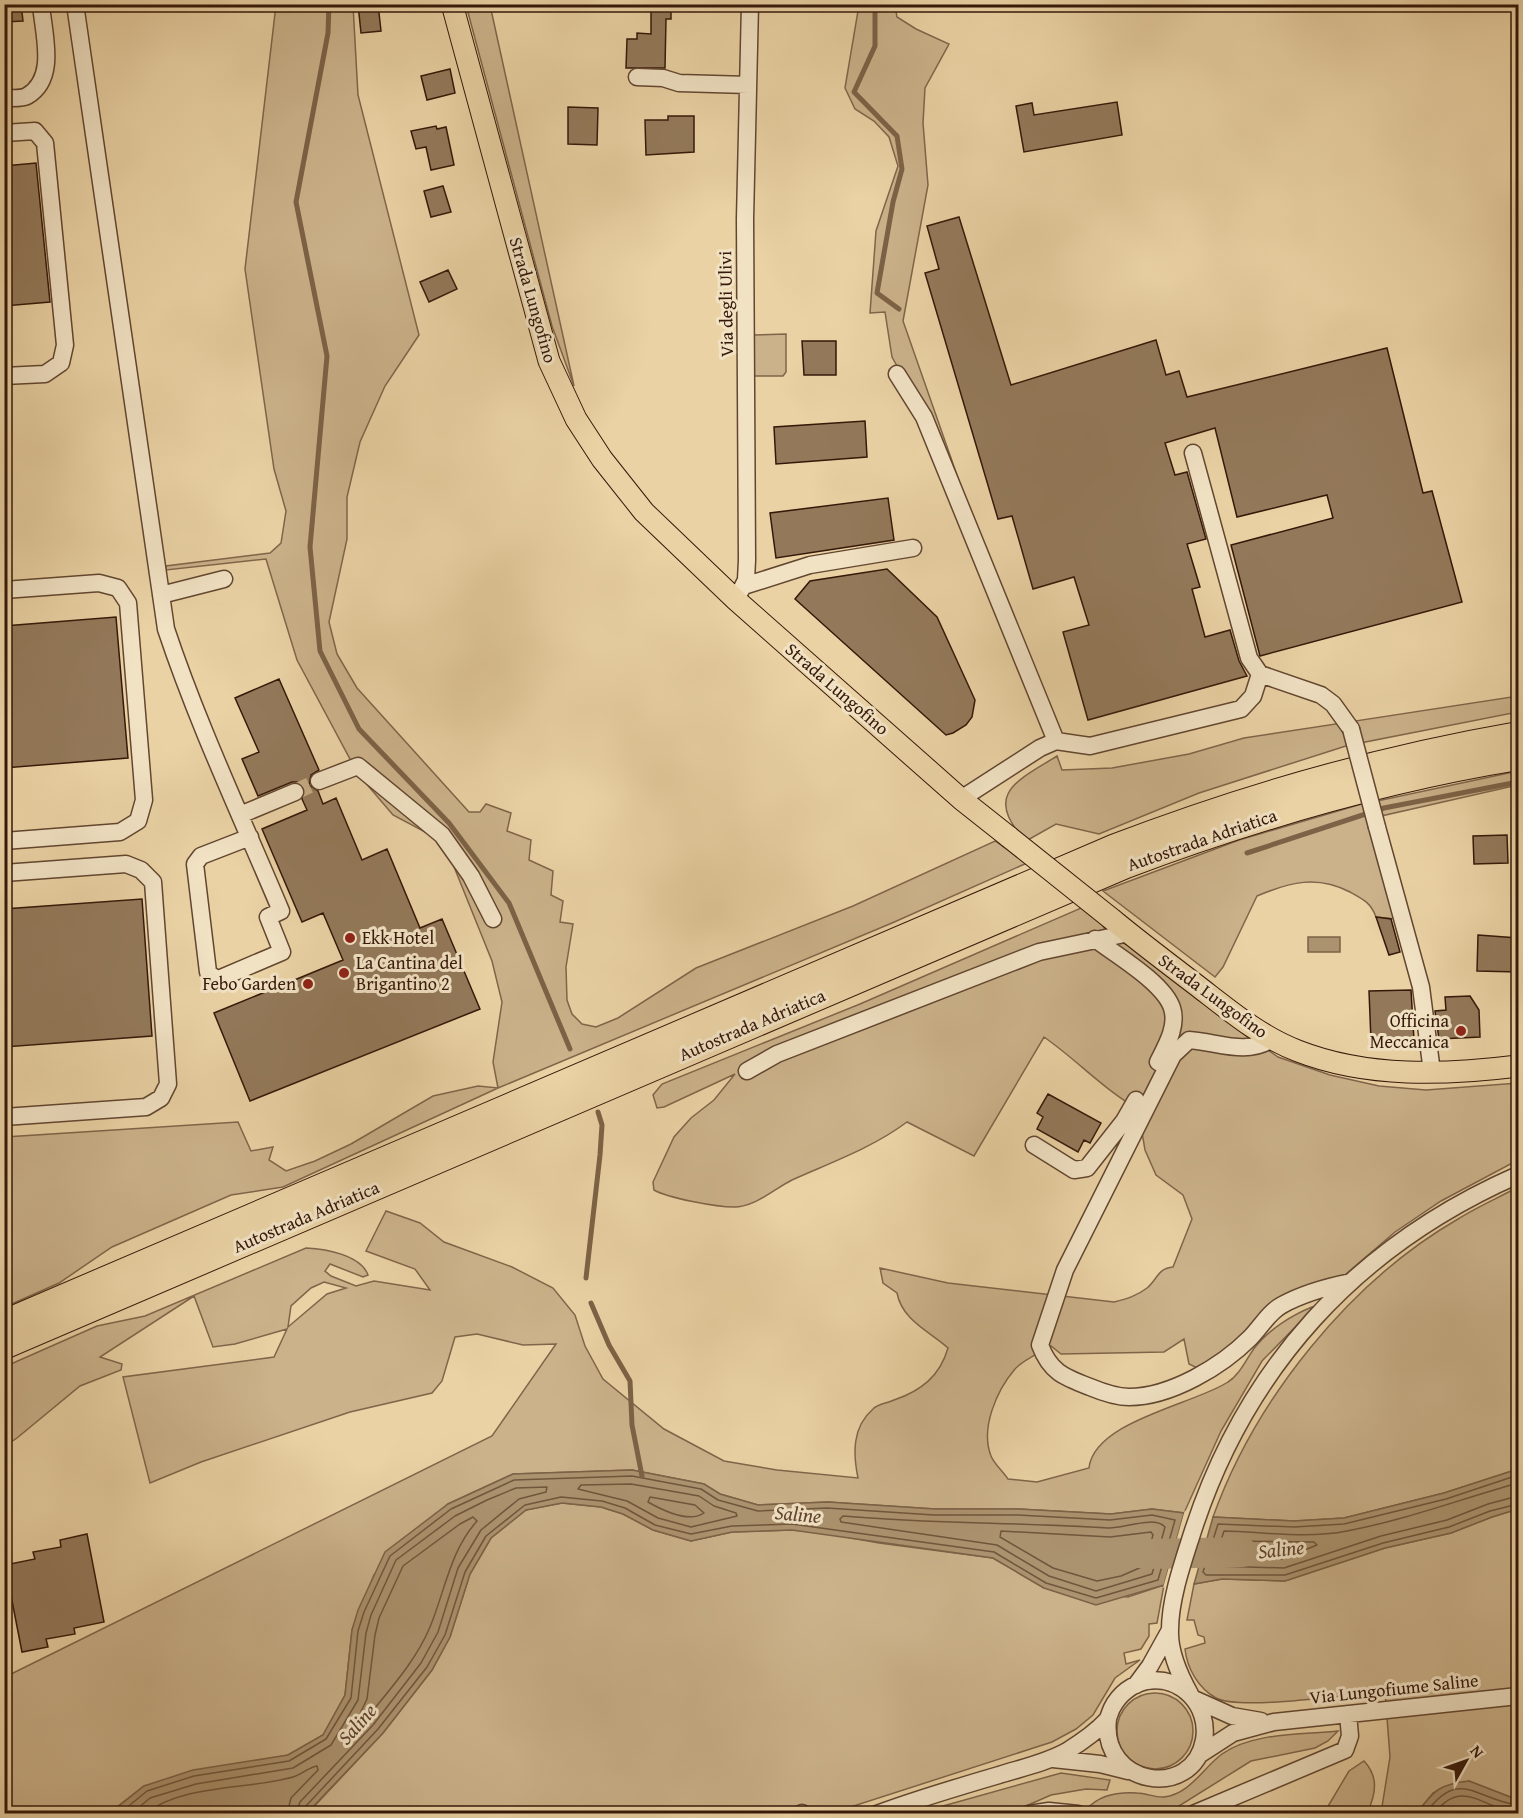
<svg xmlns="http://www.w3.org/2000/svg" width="1523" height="1818" font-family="'Gentium Book Plus',serif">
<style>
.green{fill:#cbb28a;stroke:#80654a;stroke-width:1.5;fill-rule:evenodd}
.water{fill:#ac936f;stroke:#7c6246;stroke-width:1.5}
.pier{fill:#ead2a4}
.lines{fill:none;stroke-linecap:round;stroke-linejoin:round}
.shore{stroke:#70563c;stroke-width:1.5}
.stream{stroke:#7c6246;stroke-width:5}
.river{stroke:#ac936f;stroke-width:30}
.building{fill:#93795a;stroke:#351809;stroke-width:1.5}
.minor-tunnel{stroke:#c6ad85;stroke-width:16;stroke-dasharray:16 8;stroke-linecap:butt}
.minor-casing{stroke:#624630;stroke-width:19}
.major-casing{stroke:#351809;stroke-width:23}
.highway-casing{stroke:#351809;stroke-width:26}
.minor{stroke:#f1e2c4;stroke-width:16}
.major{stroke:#ead2a4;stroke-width:21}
.highway{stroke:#ead2a4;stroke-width:24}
.minor-bridge-casing{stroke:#624630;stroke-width:19;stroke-linecap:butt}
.major-bridge-casing{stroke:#351809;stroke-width:23;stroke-linecap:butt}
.minor-bridge{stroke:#f1e2c4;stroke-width:16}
.major-bridge{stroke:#ead2a4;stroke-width:21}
.poi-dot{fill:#8f2418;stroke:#f1e2c4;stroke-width:2}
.labels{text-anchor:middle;stroke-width:6;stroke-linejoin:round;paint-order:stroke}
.street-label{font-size:18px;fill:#351809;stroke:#f1e2c4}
.poi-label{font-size:18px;fill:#351809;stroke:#f1e2c4;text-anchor:start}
.water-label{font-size:20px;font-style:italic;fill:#5f432d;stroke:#f1e2c4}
</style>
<rect width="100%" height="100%" fill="#ead2a4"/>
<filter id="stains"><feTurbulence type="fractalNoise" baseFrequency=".00333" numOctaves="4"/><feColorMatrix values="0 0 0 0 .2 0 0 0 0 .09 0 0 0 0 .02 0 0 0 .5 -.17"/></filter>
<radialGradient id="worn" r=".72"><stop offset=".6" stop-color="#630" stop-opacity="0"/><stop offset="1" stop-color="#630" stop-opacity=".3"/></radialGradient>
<!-- green -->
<path class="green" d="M276,5H353L358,95L419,335L385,386L360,442L347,497V539L329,622L337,654L357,688L469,812H480L486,804L511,813L507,831L531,840L529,860L553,871L551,895L563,901L560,922L573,924L566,967L567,1000L572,1014L582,1024L596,1027L618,1018L696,968L853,906L995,841L1027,863L892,923L498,1088L283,1187L231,1195L112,1247L59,1283L5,1307V1137L238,1122L251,1151L273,1147L269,1160L286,1171L315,1161L351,1144L433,1096L478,1086L498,1088L493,1062L502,1002L492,961L444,842L393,815L358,774L297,660L266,559L166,570V566L270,553L281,543L286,511L274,469L245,269Z
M466,5H490L574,386L552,326Z
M859,5H895L897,17L916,29L949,44L925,88L923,123L928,185L903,321L993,578L906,382L892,357L885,312L870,313L876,231L898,166L889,137L874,121L855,109L845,88Z
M786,334V372L783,376H754L753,335Z
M1518,696V712L1360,743L1355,721Z
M1342,723L1349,745L1199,793L1099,834L1056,824L1026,841C981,794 1019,780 1057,756L1062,770L1112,768L1189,754L1244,738Z
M1518,771V785L1381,816L1377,801Z
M1365,803L1396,919L1376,917C1371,903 1363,899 1350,892C1317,875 1290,882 1257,896L1223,967L1215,977L1103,891L1239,840Z
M1081,908L1102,925L1111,938L1135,948L1239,1030L1278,1057L1330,1075L1379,1086L1426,1090L1518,1083V1160L1441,1201L1395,1232L1339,1280L1197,1368L1189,1364L1184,1339L1164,1352L1061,1354L1051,1346C1040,1353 1024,1359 1015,1369C997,1390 980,1428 991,1456C994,1464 1003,1471 1008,1479L1037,1482L1089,1468C1094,1421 1195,1404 1228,1382C1240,1375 1247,1357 1256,1346C1270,1329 1292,1315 1312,1307L1310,1312L1262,1361L1221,1431L1184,1513L1152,1509L1111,1514L1018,1509H935L828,1502L758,1505L720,1494L704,1484L632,1470L513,1474L448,1504L374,1575L352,1630L345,1695L323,1735L288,1755L144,1786L109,1813H5V1677L492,1436L556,1344L523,1345L477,1334L455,1337L442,1381L432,1393L350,1412L201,1462L150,1483L123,1377L274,1357L287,1329L235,1344L213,1347L194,1296L100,1357L122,1364L121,1370L80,1386L17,1438L5,1446L4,1367L97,1326L145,1316L306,1248C326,1249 361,1255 368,1275L363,1277L330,1264L325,1271L331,1276L356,1286L374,1281L430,1290L415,1269L366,1251L386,1211L420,1223L444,1242L512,1267L553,1288L575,1315L585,1346L603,1379L664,1429L724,1461L777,1470L858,1478C853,1454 852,1427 873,1409C877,1404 888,1403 894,1400C921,1391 940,1376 948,1348C929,1331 902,1320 897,1293L883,1283L880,1268L948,1283L1114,1302C1126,1299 1137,1296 1147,1288C1157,1280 1158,1268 1173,1267L1192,1219L1183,1195L1156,1175L1145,1150L1138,1109C1103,1089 1077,1060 1044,1037L974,1156L907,1122C872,1148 832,1162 792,1180C774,1189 755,1207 734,1207C716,1207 668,1198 654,1190L653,1182L674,1137L691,1118L714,1100L735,1074L664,1107L657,1108L653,1095L662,1084L860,1004ZM324,1282L346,1288L327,1294L288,1327L291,1306L311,1288Z
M1518,1187V1469L1444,1493L1344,1518L1294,1521L1213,1517C1255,1400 1349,1282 1458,1219C1477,1207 1498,1198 1518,1187Z
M562,1503L601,1507L623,1514L653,1530L691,1541L732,1532L792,1530L824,1533L879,1543L993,1558L1044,1588L1128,1597L1164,1585L1157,1623L1149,1624V1636L1141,1649L1124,1653L1126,1664L1140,1660L1115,1678L1093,1715L1076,1729L1052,1742L832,1813L307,1814L383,1733L432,1670L450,1637L470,1574L491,1538L526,1510Z
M1518,1509V1800L1469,1781L1433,1793L1417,1813H1381L1390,1757L1385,1691C1352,1694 1240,1711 1216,1698C1198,1688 1187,1668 1185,1649L1205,1643L1204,1637L1198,1635L1194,1620H1187L1194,1584L1222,1579L1285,1581L1385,1548L1451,1533L1492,1517Z
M1117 1731a38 38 0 1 1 76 0a38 38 0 1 1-76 0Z
M1338,1731L1328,1741L1315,1748L1251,1761L1171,1811L1094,1814L1087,1809C1099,1795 1119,1792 1137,1793C1146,1793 1156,1798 1164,1797C1190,1794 1203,1768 1222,1754C1253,1732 1302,1735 1338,1731Z
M1364,1761C1379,1777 1376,1794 1367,1813H1324L1349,1771Z
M1061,1773L1110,1780L1107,1790L1086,1789L1051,1795L1010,1813H918Z"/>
<!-- water -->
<path class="water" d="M1308,937H1340V952H1308Z
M1518,1469V1509L1492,1517L1451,1533L1385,1548L1285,1581L1222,1579L1194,1584L1213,1517L1294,1521L1344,1518L1444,1493Z
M632,1470L704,1484L720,1494L758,1505L828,1502L935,1509H1018L1111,1514L1152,1509L1184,1513L1164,1585L1096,1605L1044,1588L993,1558L792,1530L732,1532L691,1541L653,1530L623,1514L601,1507L562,1503L526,1510L491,1538L470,1574L450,1637L432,1670L383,1733L307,1813L109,1814L144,1786L193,1770L288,1755L323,1735L345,1695L352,1630L358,1610L385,1552L448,1504L513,1474Z
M1469,1781L1518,1800V1813H1417C1434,1790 1440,1784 1469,1781Z"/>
<!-- pier -->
<path class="pier" d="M1185,1510L1187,1514L1167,1586L1163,1588Z"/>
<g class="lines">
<!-- shore -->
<path class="shore" d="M1518,1475L1446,1499L1344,1524L1294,1527L1218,1524L1203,1572L1206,1575H1285L1383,1543L1449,1527L1490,1511L1518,1504
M1518,1483C1461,1499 1405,1520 1347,1531C1307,1539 1264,1532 1224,1531L1213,1564L1216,1566L1284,1568L1381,1536L1447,1520L1488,1504L1518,1496
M631,1484L699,1496L714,1506L736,1513L737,1516L691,1527L658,1518L627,1501L578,1489L581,1485Z
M650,1497L695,1505L704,1513C689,1523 662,1510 648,1502Z
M843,1516C931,1524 1019,1522 1108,1528C1123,1529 1154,1515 1165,1527L1152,1574L1096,1591L1049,1576L997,1545L841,1522L840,1519Z
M473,1517L477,1521C450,1551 445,1591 430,1627C416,1661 389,1690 366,1719L359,1723L357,1720L367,1699L375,1635L379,1618L403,1566L460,1524Z
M1001,1531L1110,1537L1151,1532L1153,1535L1144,1566L1121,1576L1097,1581L1053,1568L1000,1537Z
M1231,1541L1314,1542L1317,1545L1282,1559L1227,1556L1225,1553Z
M119,1814L147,1791L194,1776L289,1761L326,1739L351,1698L358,1631L364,1612L390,1556L451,1509L514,1480L632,1476L701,1489L718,1500L758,1511L827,1508L934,1515H1018L1110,1520L1152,1515L1175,1520L1158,1580L1096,1598L1046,1583L994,1552L792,1524L732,1526L691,1534L655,1525L625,1508L602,1501L561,1497L525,1505L486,1536L465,1572L445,1635L427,1667L378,1729L305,1807L303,1814
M131,1814L150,1798L196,1784L293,1768L331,1745L358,1700L366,1633L371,1615L396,1560L455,1516L487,1500L516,1488L547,1487L546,1492L519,1499L481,1530L458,1568L438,1632L421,1663L373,1725L300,1802L296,1814
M145,1814C182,1784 248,1790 293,1777C301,1775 309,1767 317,1766L318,1770L291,1798L287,1814
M1425,1814C1460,1766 1475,1800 1518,1805
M1434,1814C1463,1775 1484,1811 1518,1812"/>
<!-- stream -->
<path class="stream" d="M329,4L328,33L296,202L327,356L310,547L320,651L359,729L449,823L509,903L570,1049
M875,4V46L854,92L897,136L902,169L893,202L877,293L899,309
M1247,853L1384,808L1518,782
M586,1278L600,1155L602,1125L598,1112
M591,1303L609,1345L630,1381L632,1425L642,1476"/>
<!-- river -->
<path class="river" d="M1131,1552L1148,1554L1242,1552"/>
</g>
<!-- building -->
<path class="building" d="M4,4H21L23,21L4,22Z
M358,4H378L381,31L361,33Z
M651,4H671V19H666L665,68H626L627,39H637V33L651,34Z
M450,69L455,93L427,100L421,76Z
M1117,102L1122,135L1024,152L1016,106L1032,103L1034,115Z
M568,107L598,108L597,145L568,144Z
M668,116H694V152L646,155L645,120H668Z
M436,126L437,129L446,127L454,165L431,170L426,147L416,149L411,131Z
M36,163L50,302L4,306V166Z
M443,186L451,212L431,217L424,191Z
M959,217L1011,385L1156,340L1166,375L1179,371L1187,397L1387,348L1423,493L1432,491L1462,602L1260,656L1231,545L1333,518L1327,495L1237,517L1215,428L1165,443L1175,475L1187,472L1206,539L1187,544L1200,587L1192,589L1205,637L1230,630L1239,661L1247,676L1088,720L1063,632L1089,625L1074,577L1033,589L1012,516L998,519L925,273L939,269L927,226Z
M448,270L457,289L429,302L420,282Z
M802,341H836V375H804Z
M865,421L867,457L776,464L774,427Z
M888,498L894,540L776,558L770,513Z
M887,569L937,617L975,700L972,717L966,725L953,733L946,735L795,599L810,581Z
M116,617L128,758L4,768V626Z
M279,679L319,770L311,775L309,785L318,791L323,804L336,798L362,860L387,849L420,928L442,919L480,1009L250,1101L214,1013L343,960L323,913L302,922L262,829L307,810L302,799L304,787L297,782H292L258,796L242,759L259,752L235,698Z
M1507,835L1508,863L1474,864L1473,836Z
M142,899L152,1036L4,1047V909Z
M1376,917L1391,919L1400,952L1389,955Z
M1478,935L1518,938V972L1477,971Z
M1411,990L1414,1040L1371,1041L1369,991Z
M1470,996L1479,1010L1480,1037L1439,1039L1435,1011L1446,1010L1445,997Z
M1048,1094L1101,1123L1090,1143L1084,1140L1078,1152L1037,1129L1043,1117L1037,1113Z
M87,1534L104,1622L74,1628L75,1634L46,1639L48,1647L22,1652L5,1565L35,1559L33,1552L61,1547L60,1540Z"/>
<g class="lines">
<!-- minor-tunnel -->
<path class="minor-tunnel" d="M295,792L319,781"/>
<defs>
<path id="minor" d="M75,4L166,629C198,725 242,818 281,911L268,917L282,952L216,980L208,972L195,864L201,856L250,837
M637,77L663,78L679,83L748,85
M4,98C11,98 22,99 27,96C58,78 43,33 41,4
M4,133L35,131L45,143L65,345L61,363L45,374L4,376
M897,374L924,417L1056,741
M1193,453L1249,658L1260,674L1321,695L1333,704L1351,729
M744,586L810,565L913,548
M4,590L99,583L118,588L128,603L144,800L138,821L120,832L4,841
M161,595L224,579
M736,600L746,580L747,560L745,219L750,4
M319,781L358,766L442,835L471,876L493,919
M961,799L1040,748L1056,741L1090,746L1241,709L1253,696L1260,674
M240,815L295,792
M1377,827L1421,987L1432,1072
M4,873L126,864L141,870L153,882L168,1084L161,1098L146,1107L4,1117
M1095,939C1116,955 1164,983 1172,1008C1178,1026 1166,1046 1158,1062
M1272,1039C1246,1056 1218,1042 1189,1040L1173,1055L1065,1270L1040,1345C1050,1372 1064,1377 1090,1387C1102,1392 1117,1397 1129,1397C1171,1397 1222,1366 1250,1338C1260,1328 1269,1312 1282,1305C1304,1293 1326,1287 1351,1282
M747,1071L777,1054L1039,952L1129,933
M1034,1145L1074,1170L1087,1168L1124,1121L1136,1100
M1136,1685L1150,1666L1170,1630
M1190,1694C1180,1676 1169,1652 1170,1630C1170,1600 1182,1565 1191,1537C1244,1368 1356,1246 1518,1175
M1194,1699L1232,1716L1261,1721
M1199,1755L1233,1733L1274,1722L1518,1696
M1053,1759L1100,1764L1128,1771
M1049,1811L1078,1814
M802,1814V1813
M877,1814C917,1799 958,1787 999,1775C1021,1768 1046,1763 1067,1751C1080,1743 1096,1732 1107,1720C1109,1717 1110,1712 1112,1708C1119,1694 1132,1684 1147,1681C1181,1675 1210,1706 1204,1740C1193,1801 1100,1786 1108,1719
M1029,1814L1049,1811L1051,1814
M1193,1814L1345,1750L1350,1736L1348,1714"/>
<path id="major" d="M452,4L549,361L576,419L602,459L644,512L736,600L961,799L1009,837
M1113,920C1141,943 1170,965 1199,987C1230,1011 1261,1037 1298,1051C1367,1078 1446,1075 1518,1066"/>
<path id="highway" d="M4,1322L1113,847C1246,796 1379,758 1518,734
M4,1347L1126,866C1254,818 1383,780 1518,758"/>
</defs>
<!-- minor casing -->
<use href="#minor" class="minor-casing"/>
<!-- major casing -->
<use href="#major" class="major-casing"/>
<!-- highway casing -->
<use href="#highway" class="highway-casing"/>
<!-- minor -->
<use href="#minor" class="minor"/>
<!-- major -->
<use href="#major" class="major"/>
<!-- highway -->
<use href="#highway" class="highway"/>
<defs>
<path id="minor-bridge" d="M1351,729L1377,827"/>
<path id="major-bridge" d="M1009,837L1113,920"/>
</defs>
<!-- minor-bridge casing -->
<use href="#minor-bridge" class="minor-bridge-casing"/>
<!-- major-bridge casing -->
<use href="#major-bridge" class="major-bridge-casing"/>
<!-- minor-bridge -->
<use href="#minor-bridge" class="minor-bridge"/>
<!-- major-bridge -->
<use href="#major-bridge" class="major-bridge"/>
</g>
<!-- markers -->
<g class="poi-dot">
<circle cx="350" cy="938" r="6"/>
<circle cx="344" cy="973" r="6"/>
<circle cx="308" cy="984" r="6"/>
<circle cx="1461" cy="1031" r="6"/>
</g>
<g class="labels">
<!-- street labels -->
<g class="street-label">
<text transform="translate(533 300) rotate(74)" y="6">Strada Lungofino</text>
<text transform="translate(726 304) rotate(-91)" y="6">Via degli Ulivi</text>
<text transform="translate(837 689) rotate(41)" y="6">Strada Lungofino</text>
<text transform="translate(1202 840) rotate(-19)" y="6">Autostrada Adriatica</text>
<text transform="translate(1213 996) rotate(36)" y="6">Strada Lungofino</text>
<text transform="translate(752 1025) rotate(-23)" y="6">Autostrada Adriatica</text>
<text transform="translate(306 1217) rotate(-23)" y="6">Autostrada Adriatica</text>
<text transform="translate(1394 1689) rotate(-6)" y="6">Via Lungofiume Saline</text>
</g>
<!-- poi labels -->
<g class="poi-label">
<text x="362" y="944">Ekk Hotel</text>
<text x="356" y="969">La Cantina del<tspan x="356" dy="21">Brigantino 2</tspan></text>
<text x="296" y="990" text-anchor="end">Febo Garden</text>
<text x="1449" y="1027" text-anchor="end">Officina<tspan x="1449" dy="21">Meccanica</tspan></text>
</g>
<!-- water labels -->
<g class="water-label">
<text transform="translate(798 1514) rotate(5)" y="7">Saline</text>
<text transform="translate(1281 1549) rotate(-6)" y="7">Saline</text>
<text transform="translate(357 1724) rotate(-48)" y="7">Saline</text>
</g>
</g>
<!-- margin -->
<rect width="1523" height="1818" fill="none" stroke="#ead2a4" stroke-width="24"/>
<rect x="6" y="6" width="1511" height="1806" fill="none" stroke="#351809" stroke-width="3"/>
<rect x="12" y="12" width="1499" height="1794" fill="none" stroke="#351809" stroke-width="1.5"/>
<!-- north arrow -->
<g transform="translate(1466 1761) rotate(50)" stroke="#f1e2c4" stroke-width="4.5" paint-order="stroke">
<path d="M0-4.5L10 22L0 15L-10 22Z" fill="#351809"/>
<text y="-9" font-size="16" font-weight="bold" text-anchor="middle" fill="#351809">N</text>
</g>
<rect width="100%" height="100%" filter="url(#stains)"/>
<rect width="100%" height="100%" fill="url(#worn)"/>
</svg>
